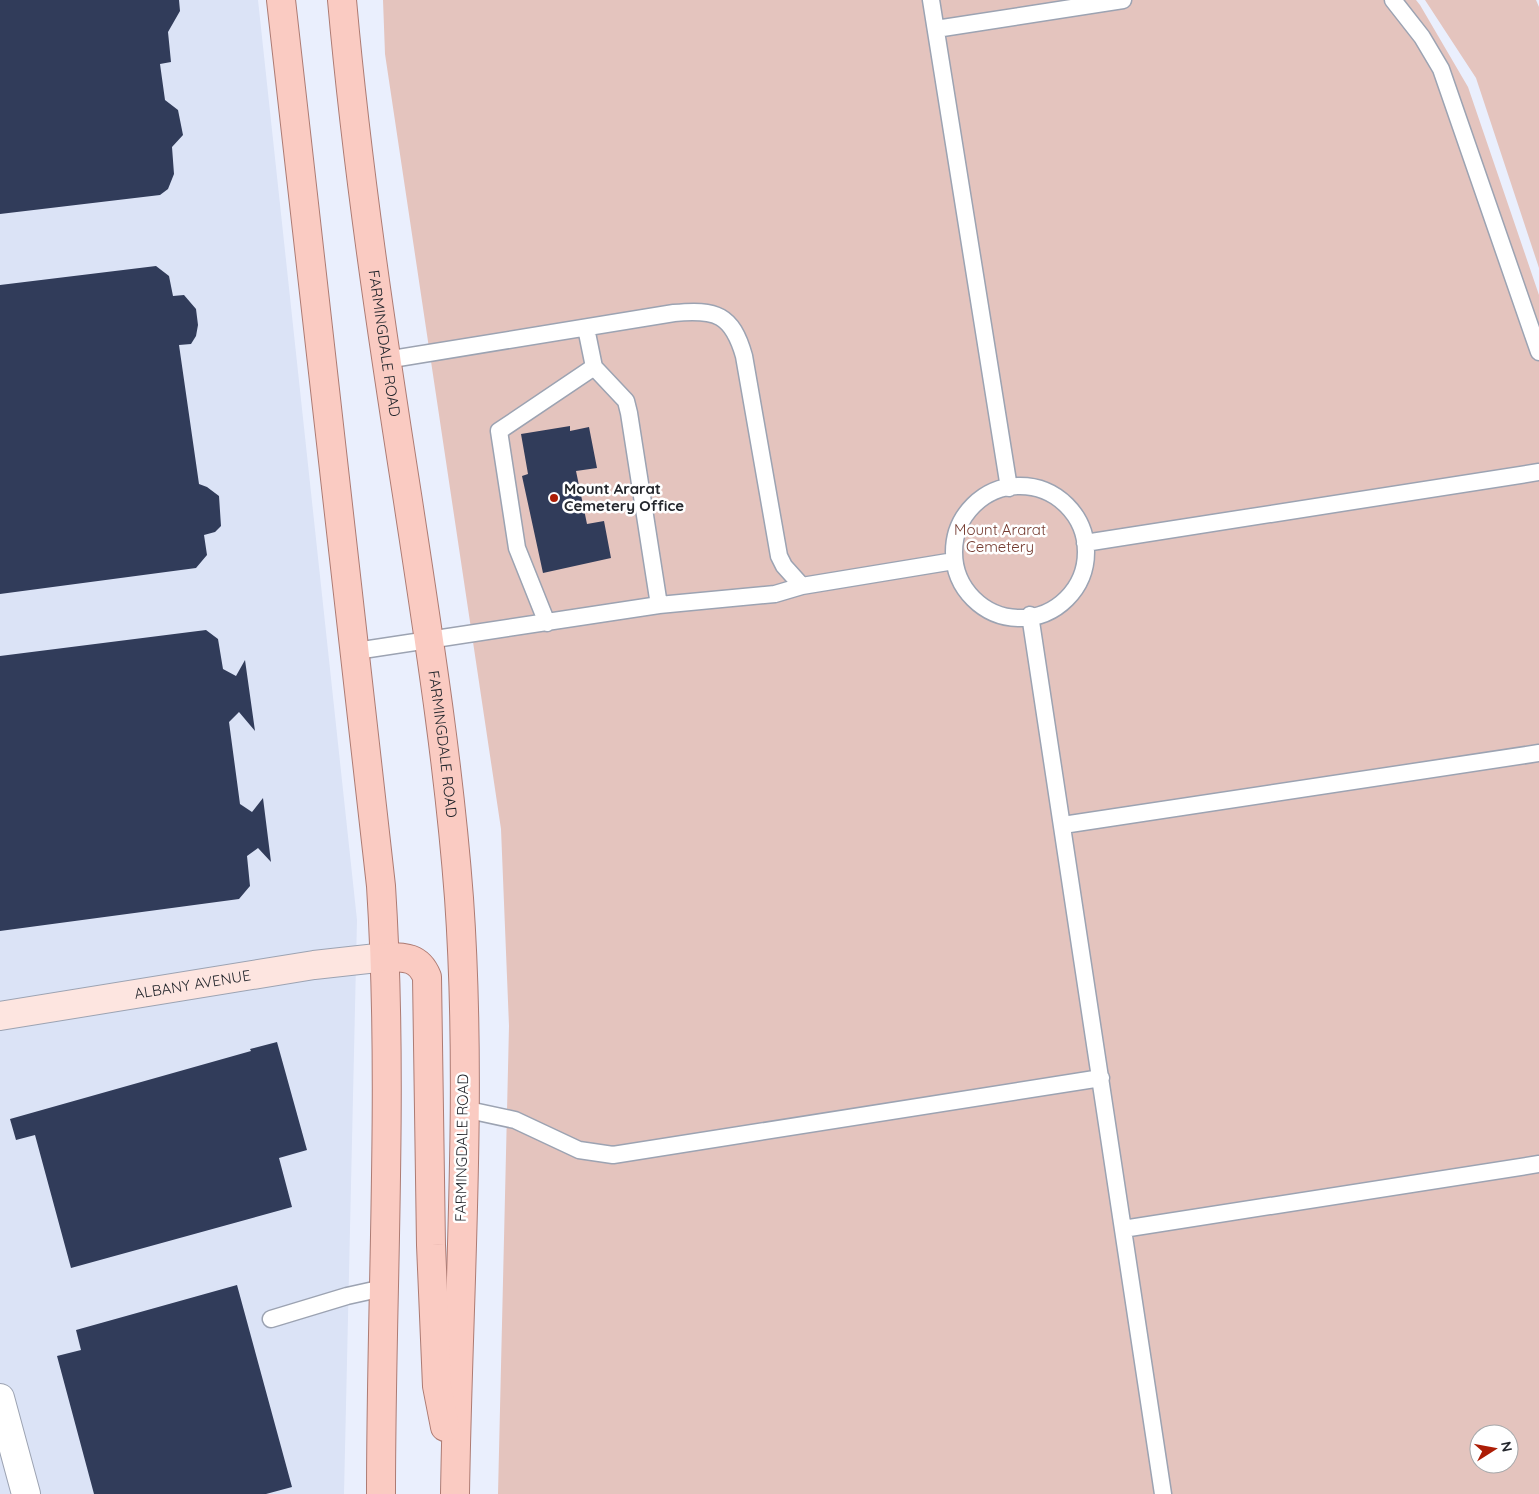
<svg xmlns="http://www.w3.org/2000/svg" width="1539" height="1494" font-family="Quicksand,sans-serif">
<style>
.built{fill:#dbe3f6}
.green{fill:#e4c4be;fill-rule:evenodd}
.building{fill:#313c5a}
.lines{fill:none;stroke-linecap:round;stroke-linejoin:round}
.lane-casing{stroke:#9ca3b2;stroke-width:19}
.street-casing{stroke:#9ca3b2;stroke-width:30}
.secondary-casing{stroke:#9ca3b2;stroke-width:30}
.primary-casing{stroke:#ad7b73;stroke-width:30}
.lane{stroke:#fff;stroke-width:16}
.street{stroke:#fff;stroke-width:28}
.secondary{stroke:#fde5e0;stroke-width:28}
.primary{stroke:#facbc2;stroke-width:28}
.poi-dot{fill:#ac1d06;stroke:#fff;stroke-width:2}
.labels{text-anchor:middle;stroke-width:5;stroke-linejoin:round;paint-order:stroke}
.street-label{font-size:15px;fill:#24272d;stroke:#fff}
.poi-label{font-size:15px;font-weight:bold;fill:#24272d;stroke:#fff;text-anchor:start}
.park-label{font-size:15px;fill:#743a2f;stroke:#fff}
</style>
<rect width="100%" height="100%" fill="#eaeffd"/>
<!-- built -->
<path class="built" d="M0,0H258L357,920L344,1494H0Z"/>
<!-- green -->
<path class="green" d="M383,0H1416L1420,5L1468,87L1539,295V1494H498L509,1026L501,829L385,54ZM1479,1434H1509V1464H1479Z
M1425,0H1536L1539,7V268L1476,78Z"/>
<!-- building -->
<path class="building" d="M0,0H179L180,11L168,32L171,62L160,64L165,100L178,110L183,135L172,147L174,174L168,189L160,195L0,214Z
M156,266L169,276L173,296L184,295L196,309L198,325L196,336L191,344L179,345L199,484L207,487L219,496L221,526L215,532L204,535L207,555L196,568L0,594V285Z
M570,426V431L589,427L597,468L576,471L587,524L604,521L611,558L543,573L522,476L528,474L521,434Z
M206,630L218,639L223,669L236,676L245,660L255,731L239,712L229,722L240,804L252,812L263,798L271,862L258,848L247,856L250,886L239,899L0,931V656Z
M277,1042L307,1150L279,1158L292,1207L71,1268L35,1135L16,1140L10,1119L251,1051L250,1049Z
M237,1285L292,1487L266,1494H94L57,1356L81,1350L76,1330Z"/>
<g class="lines">
<defs>
<path id="lane" d="M931,0L1009,488
M1393,0L1422,37L1441,69L1539,352
M936,29L1123,0
M586,328L594,367L626,401L629,413L659,605
M386,360L674,313C716,309 732,314 744,356L779,556L784,566L802,586
M954 552a66 66 0 1 1 132 0a66 66 0 1 1-132 0Z
M1085,543L1539,472
M1030,615L1163,1494
M547,623L517,548L499,431L594,367
M356,651L659,605L775,594L802,586L954,561
M1063,825L1539,753
M464,1109L515,1120L579,1150L613,1155L1101,1078
M1123,1229L1539,1164
M271,1319L347,1296L383,1288"/>
<path id="street" d="M0,1398L26,1494"/>
<g id="secondary">
<path id="s1" d="M0,1016L314,965L386,957"/>
</g>
<g id="primary">
<path d="M281,0L381,886C394,1088 381,1291 381,1494"/>
<path id="s2" d="M342,0C357,168 382,335 408,501C428,633 449,765 459,898C473,1096 458,1296 455,1494"/>
<path d="M386,957C405,957 419,957 427,977L431,1245L437,1386L445,1427"/>
</g>
</defs>
<!-- lane casing -->
<use href="#lane" class="lane-casing"/>
<!-- street casing -->
<use href="#street" class="street-casing"/>
<!-- secondary casing -->
<use href="#secondary" class="secondary-casing"/>
<!-- primary casing -->
<use href="#primary" class="primary-casing"/>
<!-- lane -->
<use href="#lane" class="lane"/>
<!-- street -->
<use href="#street" class="street"/>
<!-- secondary -->
<use href="#secondary" class="secondary"/>
<!-- primary -->
<use href="#primary" class="primary"/>
</g>
<!-- markers -->
<circle class="poi-dot" cx="554" cy="498" r="5"/>
<g class="labels">
<!-- street labels -->
<g class="street-label">
<text dy="5" stroke="none"><textPath href="#s2" startOffset="346">FARMINGDALE ROAD</textPath></text>
<text dy="5" stroke="none"><textPath href="#s2" startOffset="751">FARMINGDALE ROAD</textPath></text>
<text dy="5" stroke="none"><textPath href="#s1" startOffset="195">ALBANY AVENUE</textPath></text>
<text transform="translate(462 1148) rotate(-89)" y="5">FARMINGDALE ROAD</text>
</g>
<!-- poi labels -->
<g class="poi-label">
<text x="564" y="494">Mount Ararat<tspan x="564" dy="17">Cemetery Office</tspan></text>
</g>
<!-- park labels -->
<g class="park-label">
<text x="1000" y="535">Mount Ararat<tspan x="1000" dy="17">Cemetery</tspan></text>
</g>
</g>
<!-- north arrow -->
<g transform="translate(1494 1449) rotate(79)"><circle r="24" fill="#ffffff" stroke="#a7a9ab"/>
<path d="M0-4L9 19L0 12L-9 19Z" fill="#ac1d06"/>
<text y="-8" font-size="14" font-weight="bold" text-anchor="middle" fill="#24272d">N</text>
</g>
</svg>
